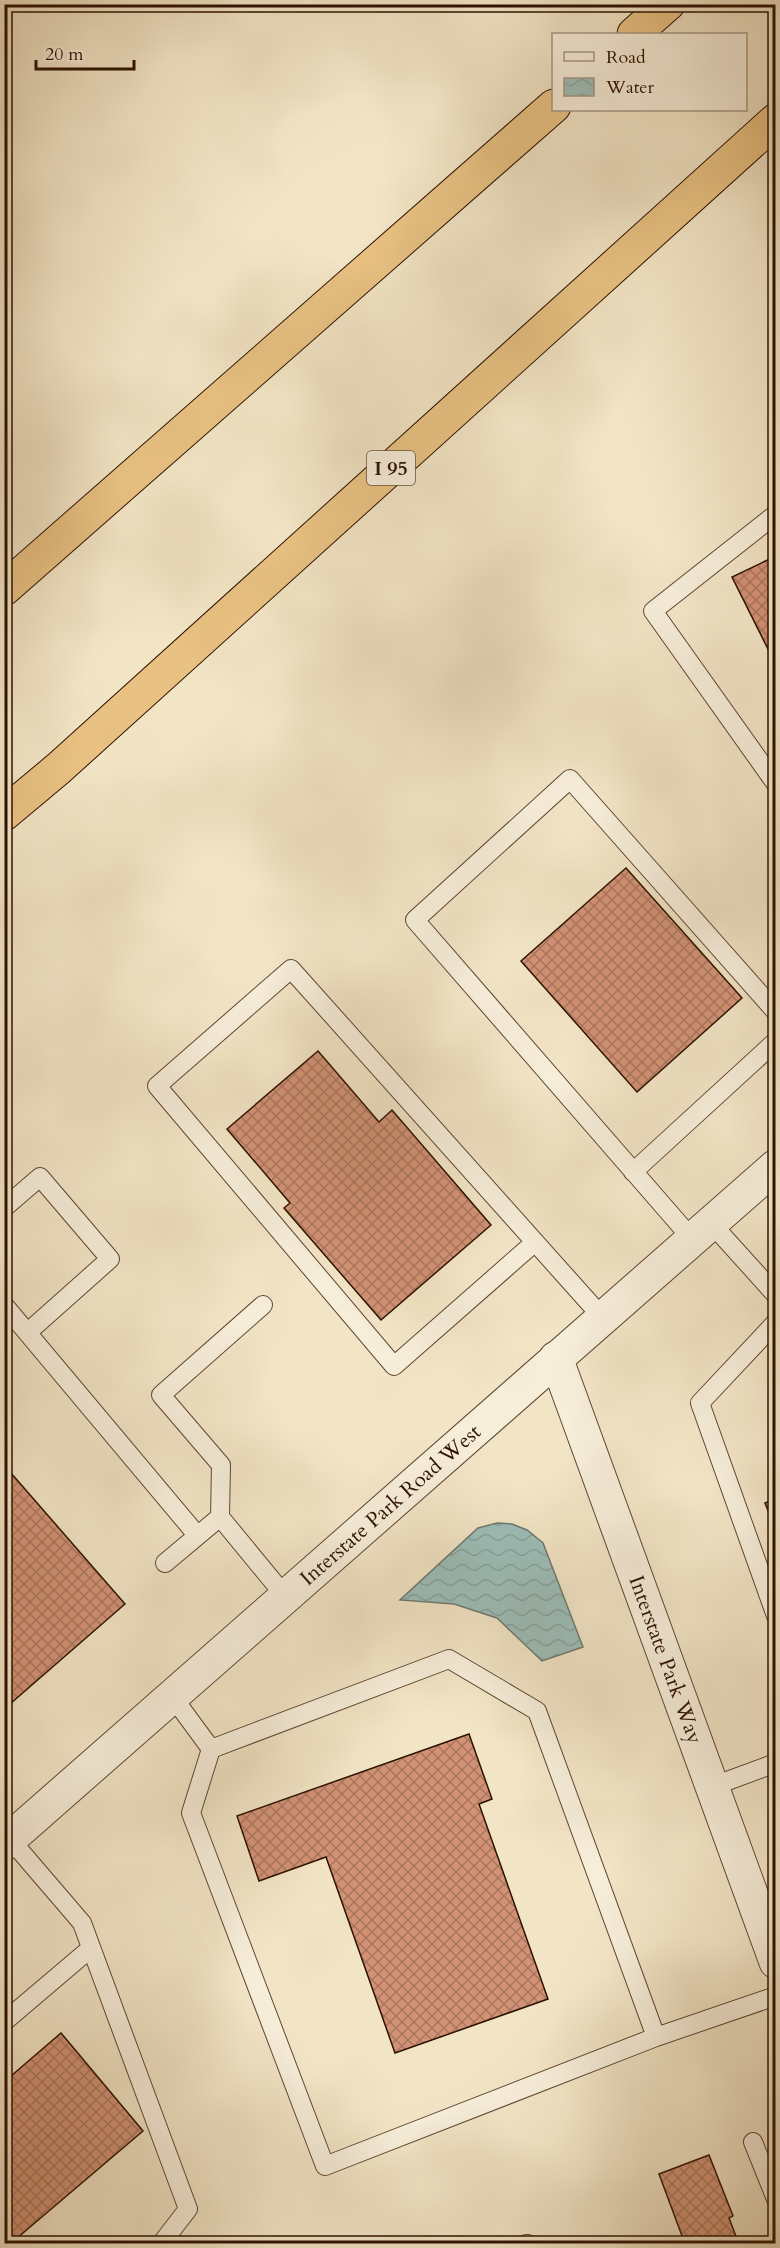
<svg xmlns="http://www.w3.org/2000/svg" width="780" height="2248" font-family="Cardo,serif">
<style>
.water{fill:url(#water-waves);stroke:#6f796f;stroke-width:1.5}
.building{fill:url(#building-cross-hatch);stroke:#2c1100;stroke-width:1.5}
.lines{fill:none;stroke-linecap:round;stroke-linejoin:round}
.service-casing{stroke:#5e4632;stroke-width:20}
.minor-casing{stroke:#5e4632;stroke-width:35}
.motorway-casing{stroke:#2c1100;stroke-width:35}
.service{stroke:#f7eeda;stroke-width:18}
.minor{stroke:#f7eeda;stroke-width:33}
.motorway{stroke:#e9c283;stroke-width:33}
.labels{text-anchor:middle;stroke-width:4.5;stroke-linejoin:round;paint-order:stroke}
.shield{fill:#f7eeda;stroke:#695341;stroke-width:1.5}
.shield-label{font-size:20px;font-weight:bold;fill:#2c1100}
.street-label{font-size:21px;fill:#2c1100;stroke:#f7eeda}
</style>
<defs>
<pattern id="water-waves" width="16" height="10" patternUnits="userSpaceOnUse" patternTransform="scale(1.5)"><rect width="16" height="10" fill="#9cbeb9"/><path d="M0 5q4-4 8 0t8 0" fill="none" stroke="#87a29d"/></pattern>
<pattern id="building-cross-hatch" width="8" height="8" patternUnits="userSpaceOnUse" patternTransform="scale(1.5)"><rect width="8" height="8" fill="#d29275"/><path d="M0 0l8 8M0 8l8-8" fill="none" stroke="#ab765e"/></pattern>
</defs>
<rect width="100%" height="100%" fill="#f2e5c6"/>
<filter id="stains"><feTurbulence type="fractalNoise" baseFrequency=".00333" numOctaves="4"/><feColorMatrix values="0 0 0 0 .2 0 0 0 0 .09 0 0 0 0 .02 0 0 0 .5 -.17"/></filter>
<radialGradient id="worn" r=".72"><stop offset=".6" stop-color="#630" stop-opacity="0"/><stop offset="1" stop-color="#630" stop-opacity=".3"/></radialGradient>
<!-- water -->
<path class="water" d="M497,1523L512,1524L527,1530L543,1543L583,1647L542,1661L497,1618L454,1604L400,1600L478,1528Z"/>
<!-- building -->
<path class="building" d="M776,556V665L732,577Z
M626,868L742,998L637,1092L521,961Z
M318,1051L379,1122L392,1110L491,1225L381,1320L284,1208L290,1203L227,1129Z
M4,1465L125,1604L10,1704L4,1698Z
M776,1499V1531L765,1503Z
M469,1734L492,1799L479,1804L548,1999L395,2053L326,1857L259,1881L237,1816Z
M61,2033L143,2131L10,2244H4V2082Z
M709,2155L733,2216L729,2218L739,2244H685L659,2174Z"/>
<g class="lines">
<defs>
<path id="service" d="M776,514L653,611L776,784
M633,1172L776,1041
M4,1208L40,1177L110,1259L28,1332
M711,1223L776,1295
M693,1240L415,920L570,779L776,1012
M534,1243L394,1366L157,1086L291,969L602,1317
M4,1305L197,1535
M263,1305L161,1395L221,1465L220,1517L285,1596
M776,1322L700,1403L776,1616
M165,1563L220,1517
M172,1696L211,1749L191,1813L325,2166L656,2037L776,1996
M211,1749L449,1659L537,1711L656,2037
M711,1787L776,1763
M10,1839L82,1923L188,2209L161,2244
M4,2022L91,1948
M753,2142L776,2199
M526,2244H528"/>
<g id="minor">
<path id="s1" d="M556,1358L776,1962"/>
<path id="s2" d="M4,1844L776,1166"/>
</g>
<path id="motorway" d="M634,34L668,4
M4,589L554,106
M4,814L59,768L776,120"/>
</defs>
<!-- service casing -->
<use href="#service" class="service-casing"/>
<!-- minor casing -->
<use href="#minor" class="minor-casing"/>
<!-- motorway casing -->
<use href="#motorway" class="motorway-casing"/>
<!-- service -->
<use href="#service" class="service"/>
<!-- minor -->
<use href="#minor" class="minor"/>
<!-- motorway -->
<use href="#motorway" class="motorway"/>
</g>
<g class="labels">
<!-- shield labels -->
<rect class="shield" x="367" y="451" width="48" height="34" rx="4.5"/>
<g class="shield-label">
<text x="391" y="475">I 95</text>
</g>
<!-- street labels -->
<g class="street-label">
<text dy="7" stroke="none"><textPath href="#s2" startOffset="514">Interstate Park Road West</textPath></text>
<text dy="7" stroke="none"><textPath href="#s1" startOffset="321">Interstate Park Way</textPath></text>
</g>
</g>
<!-- margin -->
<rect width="780" height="2248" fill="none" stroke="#f2e5c6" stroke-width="24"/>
<rect x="6" y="6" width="768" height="2236" fill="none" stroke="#2c1100" stroke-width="3"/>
<rect x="12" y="12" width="756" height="2224" fill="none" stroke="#2c1100" stroke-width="1.5"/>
<!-- legend -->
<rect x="552" y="33" width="195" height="78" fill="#f7eeda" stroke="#a69683" stroke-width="1.5"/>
<rect x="564" y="52" width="30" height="9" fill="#f7eeda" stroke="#a69683" stroke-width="1.5"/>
<text x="606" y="63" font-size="18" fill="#2c1100">Road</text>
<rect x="564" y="78" width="30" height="18" fill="url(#water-waves)" stroke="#a69683" stroke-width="1.5"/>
<text x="606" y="93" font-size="18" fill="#2c1100">Water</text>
<!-- scale -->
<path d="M36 60v9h98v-9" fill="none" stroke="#2c1100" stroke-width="3"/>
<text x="45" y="60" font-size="18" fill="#2c1100" stroke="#f7eeda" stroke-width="4.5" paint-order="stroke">20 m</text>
<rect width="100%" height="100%" filter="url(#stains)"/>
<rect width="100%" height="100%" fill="url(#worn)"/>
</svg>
